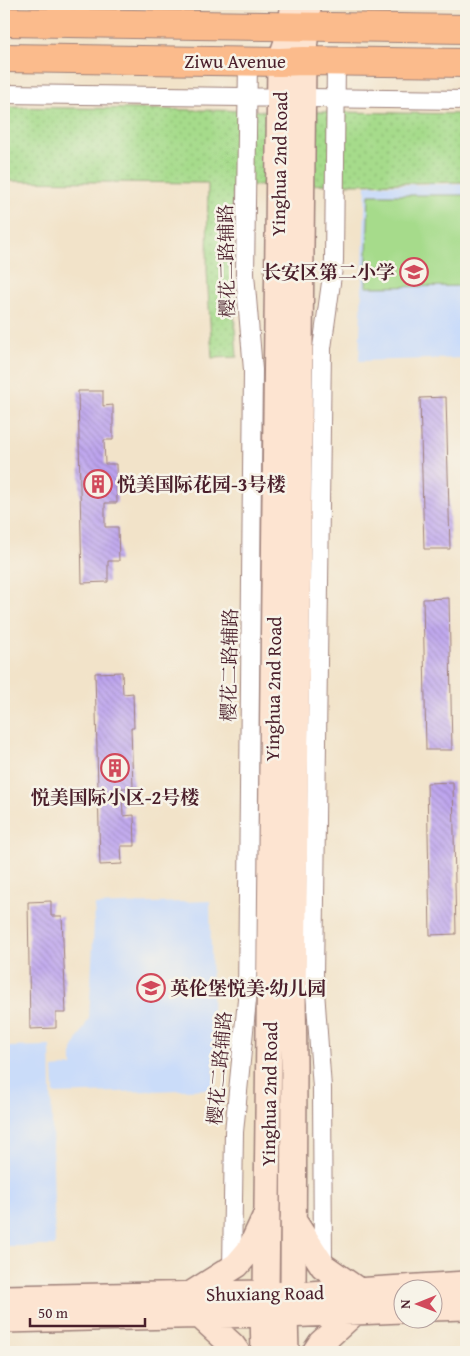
<svg xmlns="http://www.w3.org/2000/svg" width="470" height="1356" font-family="'Gentium Book Plus','Noto Serif SC',serif">
<style>
.built{fill:#cadcf9}
.grass{fill:url(#grass-dots);stroke:#787d5b}
.pitch{fill:#a6db8b;stroke:#787d5b}
.building{fill:url(#building-back-hatch)}
.lines{fill:none;stroke-linecap:round;stroke-linejoin:round}
.street-casing{stroke:#9e817a;stroke-width:20}
.secondary-casing{stroke:#9e817a;stroke-width:28}
.primary-casing{stroke:#9e817a;stroke-width:30}
.street{stroke:#fff;stroke-width:18}
.secondary{stroke:#fde4d1;stroke-width:25}
.primary{stroke:#fbbb8c;stroke-width:28}
.labels{text-anchor:middle;stroke-width:5;stroke-linejoin:round;paint-order:stroke}
.street-label{font-size:19px;fill:#4a1f2b;stroke:#f7f3e8}
.poi-label{font-size:19px;font-weight:bold;fill:#4a1f2b;stroke:#f7f3e8;text-anchor:start}
</style>
<defs>
<pattern id="grass-dots" width="8" height="8" patternUnits="userSpaceOnUse" patternTransform="scale(1.25)"><rect width="8" height="8" fill="#a6db8b"/><path d="M2 2h.1M6 6h.1" fill="none" stroke="#90bc78" stroke-width="1.8" stroke-linecap="round"/></pattern>
<pattern id="building-back-hatch" width="6" height="6" patternUnits="userSpaceOnUse" patternTransform="scale(1.25)"><rect width="6" height="6" fill="#bca3ef"/><path d="M-1 5l2 2M0 0l6 6M5-1l2 2" fill="none" stroke="#9b84c2"/></pattern>
</defs>
<rect width="100%" height="100%" fill="#f7f3e8"/>
<filter id="ink" filterUnits="userSpaceOnUse"><feTurbulence type="fractalNoise" baseFrequency=".02" numOctaves="2"/><feDisplacementMap in="SourceGraphic" scale="10" xChannelSelector="R" yChannelSelector="G"/><feConvolveMatrix kernelMatrix="1 2 1 2 8 2 1 2 1" color-interpolation-filters="sRGB"/></filter>
<filter id="wash" filterUnits="userSpaceOnUse"><feTurbulence type="fractalNoise" baseFrequency=".0096" numOctaves="4" result="noise"/><feDisplacementMap in="SourceGraphic" scale="20" xChannelSelector="R" yChannelSelector="G"/><feGaussianBlur stdDeviation="1.12" result="paint"/><feColorMatrix in="noise" values="0 0 0 0 0 0 0 0 0 0 0 0 0 0 0 0 0 1.4 0 .05"/><feComposite in="paint" operator="in"/></filter>
<g filter="url(#wash)">
<rect width="100%" height="100%" fill="#f2e3c9"/>
<!-- built -->
<path class="built" d="M466,184V358L359,361L366,185Z
M210,901L214,1089L54,1094L53,1068L72,1066V1050L89,1018L95,905Z
M50,1046L55,1246H4V1047Z"/>
<!-- grass -->
<path class="grass" d="M4,107L466,114V182L233,186L230,251L237,357L212,358L207,271L208,183L4,181Z"/>
<!-- pitch -->
<path class="pitch" d="M369,195H466V286L366,287Z"/>
<g id="blocks">
<!-- building -->
<path class="building" d="M78,391H103V406L113,405V440H104L105,464H116L117,503H105V527H118L119,561H108V582L82,583Z
M446,397L450,549H424L420,398Z
M449,598L452,750H426L423,599Z
M122,672L123,694L133,693L134,728H131L133,788H122L123,816L134,815L135,846H121L122,864L100,865L95,673Z
M453,782L456,934L430,935L427,783Z
M51,901V916H62L66,1013H56V1028L30,1029L28,902Z"/>
</g>
</g>
<g filter="url(#ink)">
<use href="#blocks" fill-opacity="0" stroke="#9e817a" stroke-width="1"/>
<g class="lines">
<defs>
<path id="street" d="M4,94L466,100
M323,1266L322,1088L314,977L322,348L334,261L336,61
M232,1268L234,1132L247,1000L253,370L245,274L248,62"/>
<path id="secondary" d="M293,1220L323,1266L359,1291
M191,1294L237,1265L249,1251L264,1219
M4,1298L266,1293L293,1295L466,1284
M432,1308L466,1307
M199,1315L232,1345L237,1352
M4,1320L263,1314L285,1315L402,1310
M264,1352L263,1314L266,1293L280,62L292,27L293,4
M286,1352L285,1315L293,1295L294,1064L293,994L303,61L308,9
M315,1352L321,1343L355,1312"/>
<path id="primary" d="M4,22L466,29
M4,58L280,62L303,61L466,63"/>
</defs>
<!-- street casing -->
<use href="#street" class="street-casing"/>
<!-- secondary casing -->
<use href="#secondary" class="secondary-casing"/>
<!-- primary casing -->
<use href="#primary" class="primary-casing"/>
<!-- street -->
<use href="#street" class="street"/>
<!-- secondary -->
<use href="#secondary" class="secondary"/>
<!-- primary -->
<use href="#primary" class="primary"/>
</g>
</g>
<!-- icons -->
<defs>
<symbol id="school-ring" viewBox="-11 -11 22 22"><circle r="9.5" fill="#f7f3e8" stroke="#d1495b" stroke-width="1.5"/><path d="M0-5L7-2L0 1L-7-2ZM-4 1L0 2.5L4 1V4Q0 6-4 4Z" fill="#d1495b"/></symbol>
<symbol id="building-ring" viewBox="-11 -11 22 22"><circle r="9.5" fill="#f7f3e8" stroke="#d1495b" stroke-width="1.5"/><path d="M-4-6H4V6H1V3H-1V6H-4ZM-2.5-4.3h1.7v1.8h-1.7ZM.8-4.3h1.7v1.8H.8ZM-2.5-1h1.7V.8h-1.7ZM.8-1h1.7V.8H.8Z" fill="#d1495b"/></symbol>
</defs>
<g fill-rule="evenodd">
<use href="#school-ring" x="398" y="256" width="32" height="32"/>
<use href="#building-ring" x="82" y="468" width="32" height="32"/>
<use href="#building-ring" x="99" y="752" width="32" height="32"/>
<use href="#school-ring" x="135" y="972" width="32" height="32"/>
</g>
<g class="labels">
<!-- street labels -->
<g class="street-label">
<text x="235" y="68">Ziwu Avenue</text>
<text transform="translate(279 164) rotate(-89)" y="7">Yinghua 2nd Road</text>
<text transform="translate(226 261) rotate(-91)" y="7">樱花二路辅路</text>
<text transform="translate(229 665) rotate(-89)" y="7">樱花二路辅路</text>
<text transform="translate(273 689) rotate(-89)" y="7">Yinghua 2nd Road</text>
<text transform="translate(219 1068) rotate(-85)" y="7">樱花二路辅路</text>
<text transform="translate(269 1094) rotate(-89)" y="7">Yinghua 2nd Road</text>
<text transform="translate(265 1293) rotate(-1)" y="7">Shuxiang Road</text>
</g>
<!-- poi labels -->
<g class="poi-label">
<text x="395" y="279" text-anchor="end">长安区第二小学</text>
<text x="117" y="491">悦美国际花园-3号楼</text>
<text x="115" y="804" text-anchor="middle">悦美国际小区-2号楼</text>
<text x="170" y="995">英伦堡悦美·幼儿园</text>
</g>
</g>
<!-- margin -->
<rect width="470" height="1356" fill="none" stroke="#f7f3e8" stroke-width="20"/>
<!-- north arrow -->
<g transform="translate(418 1304) rotate(269)"><circle r="24" fill="#f7f3e8" stroke="#b29e9c"/>
<path d="M0-4L9 19L0 12L-9 19Z" fill="#d1495b"/>
<text y="-8" font-size="14" font-weight="bold" text-anchor="middle" fill="#4a1f2b">N</text>
</g>
<!-- scale -->
<path d="M30 1318v8h115v-8" fill="none" stroke="#4a1f2b" stroke-width="2.5"/>
<text x="38" y="1318" font-size="15" fill="#4a1f2b" stroke="#f7f3e8" stroke-width="4" paint-order="stroke">50 m</text>
</svg>
